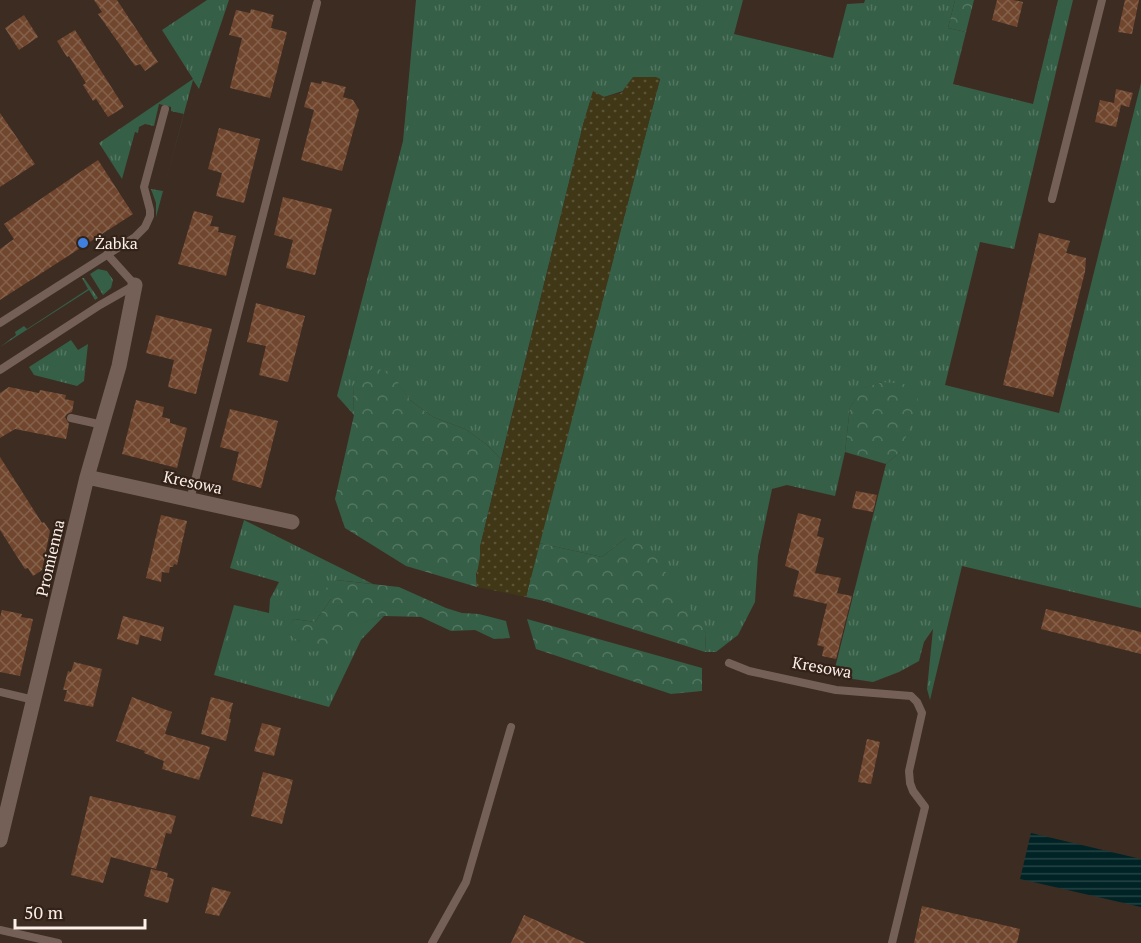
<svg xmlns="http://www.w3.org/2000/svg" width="1141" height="943" font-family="'PT Serif',serif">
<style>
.grass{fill:url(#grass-tufts)}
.forest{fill:url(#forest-crowns)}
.sand{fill:url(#sand-dots)}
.water{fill:url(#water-rules)}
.building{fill:url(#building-cross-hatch)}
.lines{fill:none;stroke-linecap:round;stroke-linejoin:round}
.lane{stroke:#756058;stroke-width:8}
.street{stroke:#756058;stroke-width:15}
.shop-dot{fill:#3f7fe0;stroke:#332218;stroke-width:2}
.labels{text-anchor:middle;stroke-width:4.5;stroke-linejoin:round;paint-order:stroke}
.poi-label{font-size:16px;fill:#fcf0e9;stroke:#332218;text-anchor:start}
.street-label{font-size:16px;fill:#fcf0e9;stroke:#332218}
</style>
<defs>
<pattern id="grass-tufts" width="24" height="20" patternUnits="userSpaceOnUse" patternTransform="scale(1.5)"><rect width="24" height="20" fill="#355f47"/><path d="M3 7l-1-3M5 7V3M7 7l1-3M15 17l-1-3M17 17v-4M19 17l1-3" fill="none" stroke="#537662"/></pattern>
<pattern id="forest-crowns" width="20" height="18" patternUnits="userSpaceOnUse" patternTransform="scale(1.5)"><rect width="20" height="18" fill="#355f47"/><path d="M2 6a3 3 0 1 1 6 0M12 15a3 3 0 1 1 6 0" fill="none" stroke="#537662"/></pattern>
<pattern id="sand-dots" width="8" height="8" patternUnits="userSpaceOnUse" patternTransform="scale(1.5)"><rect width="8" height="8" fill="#403717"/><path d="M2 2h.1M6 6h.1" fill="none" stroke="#5c5439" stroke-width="1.8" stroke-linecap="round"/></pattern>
<pattern id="water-rules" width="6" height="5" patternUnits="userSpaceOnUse" patternTransform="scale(1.5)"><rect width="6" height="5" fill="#002325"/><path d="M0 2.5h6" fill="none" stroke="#264345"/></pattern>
<pattern id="building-cross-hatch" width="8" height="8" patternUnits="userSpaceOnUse" patternTransform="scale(1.5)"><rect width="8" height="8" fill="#70462e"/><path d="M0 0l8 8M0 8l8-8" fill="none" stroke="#85614c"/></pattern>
</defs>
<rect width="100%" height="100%" fill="#3d2c22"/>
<!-- grass -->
<path class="grass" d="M207,0H229L199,89L193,80L156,217V203L151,189L163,191L184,114L171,111V107L159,104L154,126L145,124L139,127L138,133L135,132L122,179L99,143L193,79L162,30Z
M416,0H743L734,34L833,58L847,4L864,3L865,0H955L948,28L966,32L953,84L1033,104L1058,0H1073L1014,249L980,242L945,385L1059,413L1141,83V608L962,566L930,700L927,689L933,629L924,642L919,661L899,672L873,682L833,676L886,464L900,452L882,382L865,388L850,407L845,452L835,496L787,485L772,489L758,556L755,602L738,635L716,652H705L706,633L626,538L602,557L539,543L660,79L604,97L593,92L583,125L501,459L486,444L465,429L433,417L410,400L390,372L353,385L354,415L337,396L403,141Z
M98,269L107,271L113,280L111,288L103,295L90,274Z
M82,278H84L98,298L95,300L89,290L0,347L16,335L15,332L24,326L27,329L88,289Z
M71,340L78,350L88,344L84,381L77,386L34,375L29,367Z
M244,520L373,584L336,580L331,599L315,622L294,619L287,632L300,642L384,616L361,640L329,707L214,675L234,605L269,613L270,599L279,582L230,568Z"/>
<!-- forest -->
<path class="forest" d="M955,0H974L966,32L948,28Z
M373,368L391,372L410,400L433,417L465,429L486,444L501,459L480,547L481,563L476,574L477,587L406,566L345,528L335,499L354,415L353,385Z
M882,382L905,384L918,392V405L900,452L886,464L845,452L850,407L864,388Z
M626,538L647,544L706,633L705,652L544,601L526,597L539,543L602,557Z
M336,580L399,587L446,608L462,613L479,614L506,621L510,638L494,639L475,630L451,631L421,617L384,616L348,628L334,650L306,652L300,642L286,632L294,619L315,622L331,599L324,590Z
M527,619L702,668V691L671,694L536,649Z"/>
<!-- sand -->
<path class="sand" d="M633,77H656L660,79L526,597L477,587C475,571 481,564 480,547L583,125L593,91L604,97L621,93Z"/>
<!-- water -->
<path class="water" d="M1031,833L1141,859V907L1020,879Z"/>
<!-- building -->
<path class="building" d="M94,0H117L158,62L145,71L140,64L135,66L98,14L102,12Z
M997,0H1013L1023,2L1017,27L992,20Z
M1125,0H1139L1132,34L1118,32Z
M251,9L274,15L271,28L287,32L270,98L230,88L242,38L229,35L236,10L250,13Z
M24,15L38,37L19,50L5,28Z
M75,30L124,107L108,117L96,99L93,101L83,85L86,83L69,56L67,57L57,41Z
M322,81L346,87L343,97L353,100L359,110L342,171L301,160L314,110L304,107L311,82L321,84Z
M1116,89L1133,93L1129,107L1121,105L1116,127L1095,122L1100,100L1114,103Z
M0,113L35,164L0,187Z
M219,128L260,139L244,203L216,196L222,173L208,169Z
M98,160L133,214L0,300V249L14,239L4,224Z
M283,197L332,209L315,275L286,268L293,240L274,235Z
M194,211L213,216L210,226L219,227L218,232L236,236L226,276L178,264Z
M1039,233L1070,241L1066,253L1086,258L1085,272L1053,397L1003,385Z
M256,303L305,316L288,382L259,375L266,346L247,342Z
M156,315L212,329L196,394L168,387L174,360L146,353Z
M9,387L39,393L40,390L66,395L65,399L74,401L72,412L67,414L65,417L69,424L66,439L15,429L0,438V393Z
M136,400L164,407L162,417L170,419V423L187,428L177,468L122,454Z
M230,409L278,421L261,488L232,480L239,452L220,447Z
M0,457L42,523L44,522L50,531L42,570L33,576L28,568L25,569L0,530Z
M856,491L877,495L873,512L852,508Z
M798,513L821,519L817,536L824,538L815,573L841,578L837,593L852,596L836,659L822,656L824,647L817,645L827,604L793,596L799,571L785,566Z
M161,515L187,521L177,565L174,564L173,567H170L169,573L162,572L161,582L146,578Z
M1046,609L1141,632V654L1041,629Z
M2,610L22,614L21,617L33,619L20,676L0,672V617Z
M123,616L164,627L161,641L140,635L138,645L117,639Z
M74,662L102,669L93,707L64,701L67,690H63L68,671L71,672Z
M132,697L172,712L165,734L210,747L199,780L162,769L164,761L144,753L145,751L116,741Z
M211,697L233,703L229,719H231L226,741L201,734Z
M262,723L281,728L274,756L254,751Z
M867,739L880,742L871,784L858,782Z
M263,772L293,780L282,824L251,816Z
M90,796L176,816L171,834L166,833L156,869L111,857L103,883L71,875Z
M151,869L168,873L167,877L174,879L168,903L144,896Z
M212,887L231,892L219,916L205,913Z
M922,906L1020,929L1017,943H914Z
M524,915L586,943H511Z"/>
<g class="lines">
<!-- lane -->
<path class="lane" d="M1052,199L1102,0
M0,323L135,237L145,227L150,216V210L144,187L165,109
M0,370L100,305L135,285L107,254
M71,418L103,425
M190,500L317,3
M729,663L749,671L836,690L911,696L917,702L922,713L909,771L910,783L913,791L925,807L892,943
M0,692L34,700
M0,930L58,943
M432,943L466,882L511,727"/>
<!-- street -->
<path class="street" d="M87,477L292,522
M0,840L87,477L119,366L135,285"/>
</g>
<!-- markers -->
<circle class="shop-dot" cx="83" cy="243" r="6"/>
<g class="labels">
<!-- poi labels -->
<g class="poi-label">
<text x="95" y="249">Żabka</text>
</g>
<!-- street labels -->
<g class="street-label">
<text transform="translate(193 482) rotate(12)" y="6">Kresowa</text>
<text transform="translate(50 558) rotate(-77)" y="6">Promienna</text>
<text transform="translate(822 667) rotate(10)" y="6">Kresowa</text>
</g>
</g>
<!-- scale -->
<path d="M15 919v9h130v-9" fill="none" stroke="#fcf0e9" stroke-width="3"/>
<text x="24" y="919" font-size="18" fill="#fcf0e9" stroke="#332218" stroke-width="4.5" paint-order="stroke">50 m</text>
</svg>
